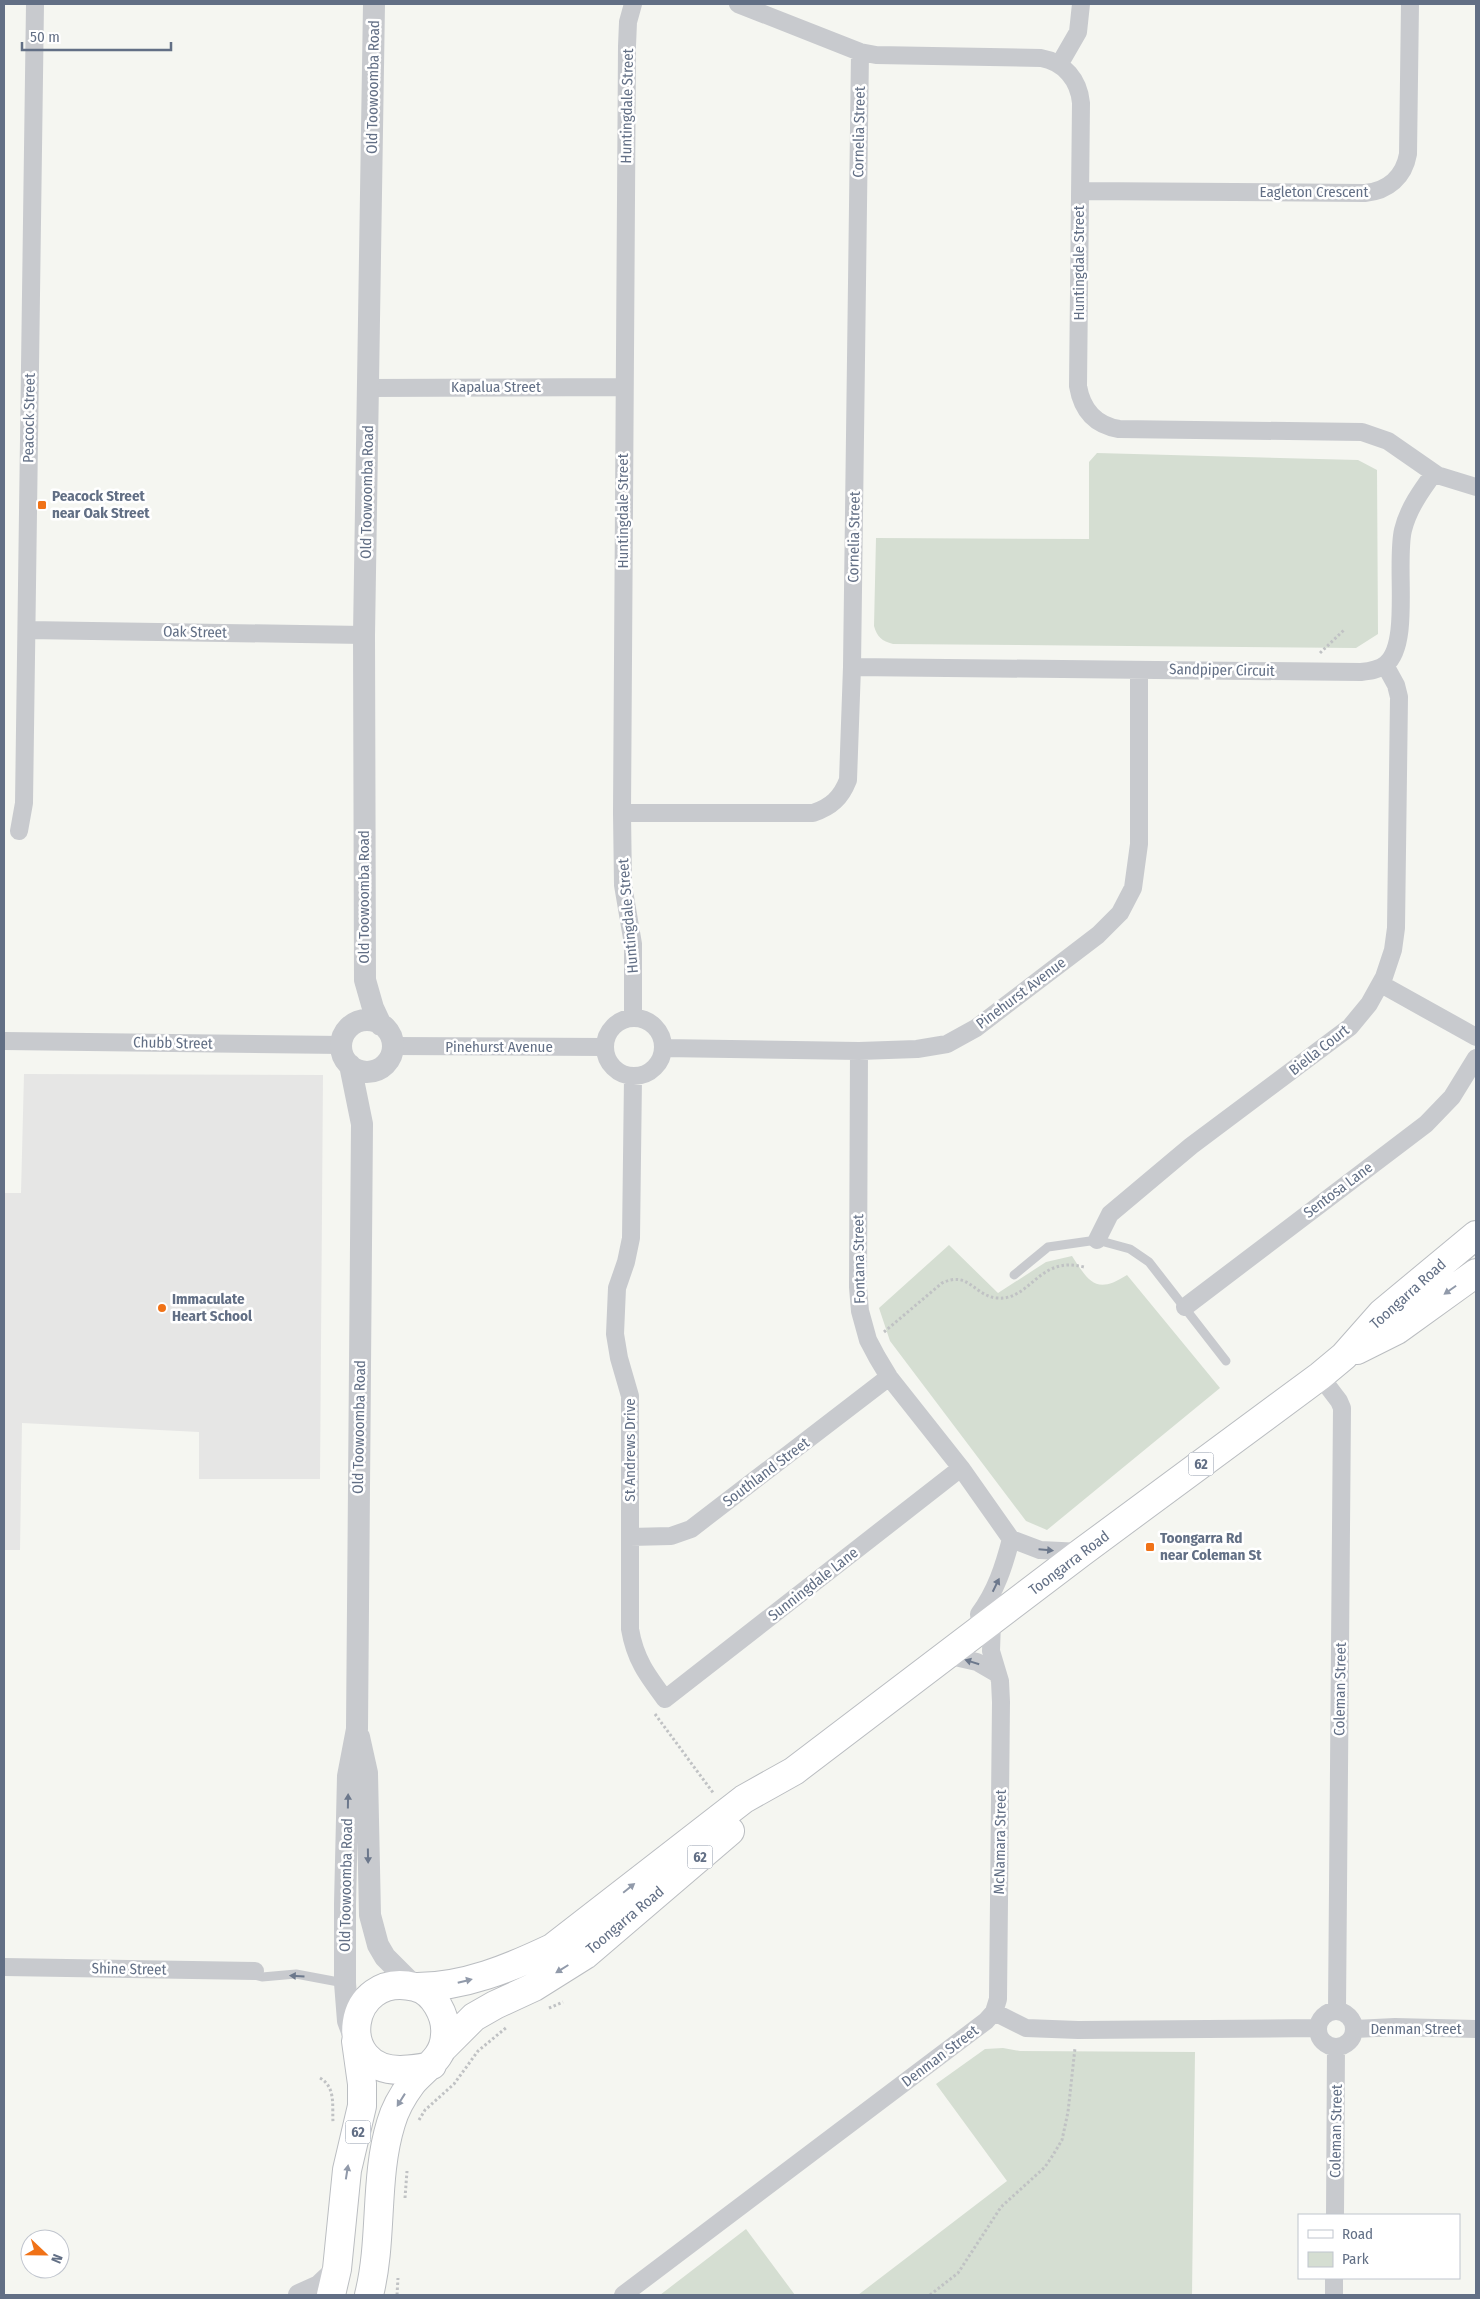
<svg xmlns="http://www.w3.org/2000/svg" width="1480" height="2299" font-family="'Fira Sans Condensed',sans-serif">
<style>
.built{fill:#e6e6e5}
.green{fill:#d5ded2}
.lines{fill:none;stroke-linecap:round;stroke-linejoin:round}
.primary-casing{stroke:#babdc1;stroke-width:30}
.path{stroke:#c0c2c4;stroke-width:3;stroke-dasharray:2.5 2.5;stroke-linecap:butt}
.service{stroke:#c8cace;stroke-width:9}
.minor{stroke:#c8cace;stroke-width:18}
.tertiary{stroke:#c8cace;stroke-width:22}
.primary{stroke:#fff;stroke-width:28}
.oneway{fill:#919aaa}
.oneway2{fill:#6c788c}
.poi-dot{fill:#f07217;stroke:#fff;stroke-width:2}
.labels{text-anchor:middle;stroke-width:5;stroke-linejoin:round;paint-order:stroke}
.shield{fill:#fff;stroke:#919aaa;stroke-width:1}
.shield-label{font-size:14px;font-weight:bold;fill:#626f85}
.street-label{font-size:15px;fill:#626f85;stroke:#fff}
.poi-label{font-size:15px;font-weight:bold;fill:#626f85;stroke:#fff;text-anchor:start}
</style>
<rect width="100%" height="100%" fill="#f5f6f1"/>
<!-- built -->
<path class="built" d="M24,1074L323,1075L320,1479H199V1432L22,1423L20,1550H4V1193H21Z"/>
<!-- green -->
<path class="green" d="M1097,453L1358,460L1377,470L1378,634L1356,648L893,644C882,641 877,637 874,626L876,538L1089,539V462Z
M949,1245L998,1293L1046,1262L1072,1256C1089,1282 1096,1295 1127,1275L1220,1388L1047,1530L1026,1521L890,1341L879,1308Z
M1003,2048L1020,2051L1195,2052L1192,2295H858L1007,2181L936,2084L985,2049Z
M746,2229L795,2295H660Z"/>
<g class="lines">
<defs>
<path id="primary" d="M1357,1350L1397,1330L1476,1273
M417,1987C464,1987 510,1968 552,1948L744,1799L794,1771L1082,1552L1320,1376L1344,1356L1382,1313L1476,1235
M442,2049L474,2017L495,2005L534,1987L585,1955L730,1831
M331,2295L337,2269L347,2170L362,2106V2084L356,2041
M369,2295C383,2239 374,2178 391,2123C395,2109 403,2095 412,2083C426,2067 444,2058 445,2035C447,2017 434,1991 415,1987C346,1970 333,2072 402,2070C412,2069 423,2069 432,2065"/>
</defs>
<!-- primary casing -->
<use href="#primary" class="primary-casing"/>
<!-- path -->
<path class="path" d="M1320,653L1344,630
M884,1332L942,1283C969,1270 974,1296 997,1298C1031,1301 1038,1255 1084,1267
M655,1714L714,1794
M549,2008L563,2002
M320,2078C336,2087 332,2106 333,2122
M419,2120L425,2110L454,2084L478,2051L507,2027
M405,2198L407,2171
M397,2295L398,2278
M930,2295L958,2273L1001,2207L1045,2167L1053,2155L1062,2140L1068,2112L1075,2048"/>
<!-- service -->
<path class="service" d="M1014,1275L1048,1247L1097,1240L1130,1249L1149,1262L1226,1361
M251,1974L262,1977L296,1974L344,1983"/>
<!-- minor -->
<path class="minor" d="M738,4L860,52L876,55L1041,58C1064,62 1079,80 1081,103L1078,386C1082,410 1095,425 1119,429L1362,432L1388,441L1437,475L1476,487
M1059,65L1078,32L1081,4
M1080,191L1365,193C1388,191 1404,177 1408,154L1410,4
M369,388L624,387
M27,630L364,635
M852,667L1361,672C1370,671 1379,670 1386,664C1411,644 1395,563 1403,530C1408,509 1421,491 1434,473
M622,813H813C831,807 841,798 848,780L852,667L860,52
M19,831L24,803L35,4
M1381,984L1476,1037
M633,1018V944L623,885L622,813L627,46L628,22L633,4
M605 1047a29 29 0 1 1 58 0a29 29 0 1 1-58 0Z
M4,1041L342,1045
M393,1046L604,1047
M663,1048L859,1051L917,1049L947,1044L976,1028L1098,935L1120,913L1133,888L1139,844V670
M859,1051L858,1287L860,1311L868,1340L877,1357L889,1377L961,1468L1011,1539L1040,1550L1082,1552
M633,1077L631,1238L626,1262L617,1288L615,1334L619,1358L630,1396V1629C635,1659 647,1675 665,1699L961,1468
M1097,1240L1110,1214L1191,1146L1350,1027L1369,1004L1384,977L1393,950L1396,928L1399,697L1396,685L1385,665
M1185,1307L1426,1124L1452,1097L1476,1058
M1320,1376L1339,1401L1342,1408L1337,2010
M630,1537L671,1536L691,1529L889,1377
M981,1629L979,1614C996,1591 1004,1566 1011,1539
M946,1655L977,1662L996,1673
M4,1967L255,1971
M1318 2029a18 18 0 1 1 36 0a18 18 0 1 1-36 0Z
M994,2012L1026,2028L1078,2030L1318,2028
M1355,2029L1395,2027L1476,2029
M1335,2215L1336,2047
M623,2295L986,2021L994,2012L998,1999L1001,1702L1000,1681L991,1651L992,1621
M1334,2295V2278"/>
<!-- tertiary -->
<path class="tertiary" d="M374,4L364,635L365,980L373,1008L381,1025
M341 1046a26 26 0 1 1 52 0a26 26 0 1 1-52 0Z
M350,1065L362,1124L357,1729L348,1776L345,1904V1983L348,2021L354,2037
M359,1737L367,1773L370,1915L378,1945L385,1957L415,1987
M299,2295L319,2286L337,2269"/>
<!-- primary -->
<use href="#primary" class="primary"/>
</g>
<!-- one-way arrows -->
<defs><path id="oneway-solid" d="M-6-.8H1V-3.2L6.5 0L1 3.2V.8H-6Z" transform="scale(1.25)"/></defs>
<g class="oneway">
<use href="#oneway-solid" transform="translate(1450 1290) rotate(145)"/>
<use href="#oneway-solid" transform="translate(629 1888) rotate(-39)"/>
<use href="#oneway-solid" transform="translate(562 1969) rotate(148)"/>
<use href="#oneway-solid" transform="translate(465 1981) rotate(-14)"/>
<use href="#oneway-solid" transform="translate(401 2100) rotate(122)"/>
<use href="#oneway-solid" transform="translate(347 2172) rotate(-81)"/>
</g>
<g class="oneway2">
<use href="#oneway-solid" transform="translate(1046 1550) rotate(5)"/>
<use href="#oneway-solid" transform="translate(996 1585) rotate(-64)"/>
<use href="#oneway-solid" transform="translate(972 1662) rotate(-163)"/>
<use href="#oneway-solid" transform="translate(348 1801) rotate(-89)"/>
<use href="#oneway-solid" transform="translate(368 1856) rotate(89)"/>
<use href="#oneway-solid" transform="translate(297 1976) rotate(-177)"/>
</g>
<!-- markers -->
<g class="poi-dot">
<rect x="37" y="500" width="10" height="10" rx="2.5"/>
<circle cx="162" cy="1308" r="5"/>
<rect x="1145" y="1542" width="10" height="10" rx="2.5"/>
</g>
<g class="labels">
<!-- shield labels -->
<g class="shield">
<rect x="1188.5" y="1452.5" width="25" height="23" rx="4"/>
<rect x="687.5" y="1845.5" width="25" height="23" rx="4"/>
<rect x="345.5" y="2120.5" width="25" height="23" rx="4"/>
</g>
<g class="shield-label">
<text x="1201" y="1469">62</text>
<text x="700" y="1862">62</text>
<text x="358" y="2137">62</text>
</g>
<!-- street labels -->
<g class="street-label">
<text transform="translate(373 87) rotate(-89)" y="5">Old Toowoomba Road</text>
<text transform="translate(627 106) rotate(-89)" y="5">Huntingdale Street</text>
<text transform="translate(859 132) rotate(-89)" y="5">Cornelia Street</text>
<text x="1314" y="197">Eagleton Crescent</text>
<text transform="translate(1079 263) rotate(-90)" y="5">Huntingdale Street</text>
<text x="496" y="392">Kapalua Street</text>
<text transform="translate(29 418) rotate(-89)" y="5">Peacock Street</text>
<text transform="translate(367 492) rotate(-89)" y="5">Old Toowoomba Road</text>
<text transform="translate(623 511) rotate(-90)" y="5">Huntingdale Street</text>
<text transform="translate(854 537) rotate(-89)" y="5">Cornelia Street</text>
<text transform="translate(195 632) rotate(1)" y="5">Oak Street</text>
<text transform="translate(1222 670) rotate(1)" y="5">Sandpiper Circuit</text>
<text transform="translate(364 897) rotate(-90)" y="5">Old Toowoomba Road</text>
<text transform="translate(628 916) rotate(-95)" y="5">Huntingdale Street</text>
<text transform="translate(1021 993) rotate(-37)" y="5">Pinehurst Avenue</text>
<text transform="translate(173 1043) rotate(1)" y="5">Chubb Street</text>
<text x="499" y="1052">Pinehurst Avenue</text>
<text transform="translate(1319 1050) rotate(-38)" y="5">Biella Court</text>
<text transform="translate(1338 1190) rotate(-37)" y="5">Sentosa Lane</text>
<text transform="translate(859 1259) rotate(-91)" y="5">Fontana Street</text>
<text transform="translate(1408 1294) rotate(-42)" y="5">Toongarra Road</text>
<text transform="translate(359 1427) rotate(-89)" y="5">Old Toowoomba Road</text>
<text transform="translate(630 1450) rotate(-90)" y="5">St Andrews Drive</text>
<text transform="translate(766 1472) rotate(-37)" y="5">Southland Street</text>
<text transform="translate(1069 1563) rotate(-37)" y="5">Toongarra Road</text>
<text transform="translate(813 1584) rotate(-38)" y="5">Sunningdale Lane</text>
<text transform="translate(1340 1689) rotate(-89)" y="5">Coleman Street</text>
<text transform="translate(1000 1842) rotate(-89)" y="5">McNamara Street</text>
<text transform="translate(346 1885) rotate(-89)" y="5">Old Toowoomba Road</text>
<text transform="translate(625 1920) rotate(-40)" y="5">Toongarra Road</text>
<text transform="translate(129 1969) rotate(1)" y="5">Shine Street</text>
<text x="1416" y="2034">Denman Street</text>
<text transform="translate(940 2056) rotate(-37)" y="5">Denman Street</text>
<text transform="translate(1336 2131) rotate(-89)" y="5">Coleman Street</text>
</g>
<!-- poi labels -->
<g class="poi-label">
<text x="52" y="501">Peacock Street<tspan x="52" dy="17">near Oak Street</tspan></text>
<text x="172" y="1304">Immaculate<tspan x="172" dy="17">Heart School</tspan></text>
<text x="1160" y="1543">Toongarra Rd<tspan x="1160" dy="17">near Coleman St</tspan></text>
</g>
</g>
<!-- border -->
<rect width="1480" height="2299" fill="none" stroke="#626f85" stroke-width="10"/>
<!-- legend -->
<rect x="1298" y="2214" width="162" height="65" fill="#ffffff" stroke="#c0c5ce"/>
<rect x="1308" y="2230" width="25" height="8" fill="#ffffff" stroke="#c0c5ce"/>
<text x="1342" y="2239" font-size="15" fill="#626f85">Road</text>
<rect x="1308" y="2252" width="25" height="15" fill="#d5ded2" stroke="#c0c5ce"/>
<text x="1342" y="2264" font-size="15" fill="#626f85">Park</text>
<!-- north arrow -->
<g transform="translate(45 2254) rotate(112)"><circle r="24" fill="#ffffff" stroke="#c0c5ce"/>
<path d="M0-4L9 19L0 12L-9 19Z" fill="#f07217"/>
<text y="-8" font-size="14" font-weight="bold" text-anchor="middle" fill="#626f85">N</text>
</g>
<!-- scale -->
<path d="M22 42v8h149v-8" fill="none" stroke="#626f85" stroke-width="2.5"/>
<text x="30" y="42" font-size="15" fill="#626f85" stroke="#ffffff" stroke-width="4" paint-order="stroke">50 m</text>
</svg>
